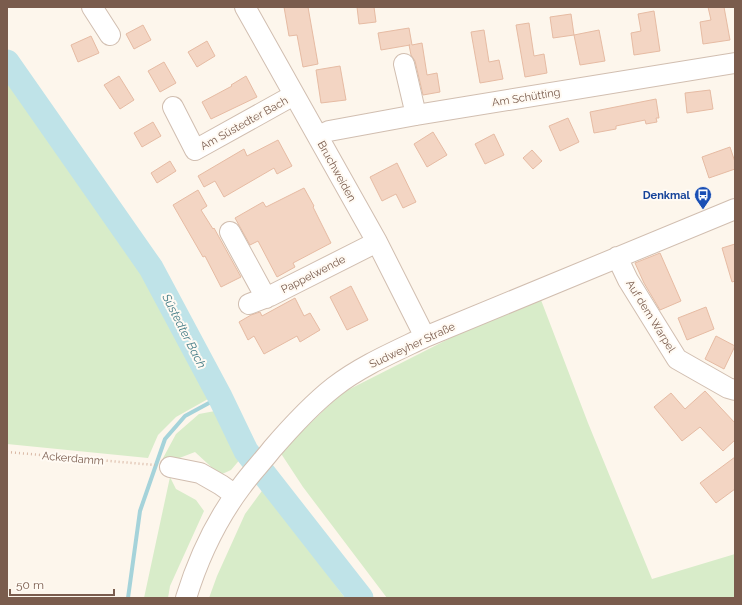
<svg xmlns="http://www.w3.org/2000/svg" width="742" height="605" font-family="Raleway,sans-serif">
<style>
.green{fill:#d8ecc9}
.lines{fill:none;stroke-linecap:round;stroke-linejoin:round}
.stream{stroke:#a5d3da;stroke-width:4}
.river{stroke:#bfe3e8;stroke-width:25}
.building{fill:#f3d5c3;stroke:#e6bba3}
.minor-casing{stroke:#d1beb0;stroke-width:22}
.path{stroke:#d9b8a5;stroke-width:2.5;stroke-dasharray:1 3;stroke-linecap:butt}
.minor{stroke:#fff;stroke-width:20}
.labels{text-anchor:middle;stroke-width:4;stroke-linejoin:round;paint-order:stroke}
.street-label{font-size:11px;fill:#7a5c4d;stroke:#fffaf3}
.transit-label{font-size:11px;font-weight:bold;fill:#164399;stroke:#fffaf3;text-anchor:end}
.water-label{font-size:12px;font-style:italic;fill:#437c86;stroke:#fffaf3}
</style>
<rect width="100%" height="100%" fill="#fdf6ec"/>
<!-- green -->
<path class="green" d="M7,74L143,272L197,372L208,399L176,417L158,435L148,458L7,444Z
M541,300L588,423L652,579L735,554V598H387L303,487L280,452L342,393L478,324Z
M215,411L242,457L231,470L220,475L195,452L169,462L162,460L176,434L199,414Z
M170,477L176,489L196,500L204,511L170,586L168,598H144Z
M264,488L345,598H209L217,576L245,514Z"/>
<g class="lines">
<!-- stream -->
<path class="stream" d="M128,598L140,511L165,439L185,416L220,397"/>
<!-- river -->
<path class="river" d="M7,62L151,268L220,397L246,451L361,598"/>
</g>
<!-- building -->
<path class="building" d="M284,7H308L318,64L303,67L297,35L289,36Z
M357,7H374L376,22L359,24Z
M708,7H724L730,40L703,44L700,22L711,20Z
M654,11L660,51L634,55L631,33L641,31L638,14Z
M571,14L574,35L553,38L550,17Z
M529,23L534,56L544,54L547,73L525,77L516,25Z
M143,25L151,40L134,49L126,34Z
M409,28L412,45L422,43L427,75L437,73L440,92L423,95L415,61L411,55L409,45H410L381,50L378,33Z
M484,30L489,62L499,60L503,79L480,83L471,32Z
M599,30L605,61L580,65L574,35Z
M91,36L99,53L78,62L71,45Z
M207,41L215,56L197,67L188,52Z
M164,62L176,83L160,92L148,71Z
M340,66L346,100L321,103L316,70Z
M119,76L134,100L120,109L104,85Z
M246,76L257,97L211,119L202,102L232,86L231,85Z
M710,90L713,109L687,113L685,93Z
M656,99L659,118H656L657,122L646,124L645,120L616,126V129L594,133L590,112Z
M568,118L579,142L560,151L549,126Z
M153,122L161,136L142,147L134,133Z
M433,132L447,155L427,167L414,144Z
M494,134L504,155L485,164L475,144Z
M278,140L292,166L277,174L274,168L224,197L215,181L204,187L198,176L244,149L247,156Z
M730,147L735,162V169L709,178L702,157Z
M532,150L542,161L533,169L523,158Z
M170,161L176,171L157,183L151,173Z
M397,163L416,202L403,208L396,194L382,201L370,177Z
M304,188L314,206L313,207L331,243L293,263L295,267L277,277L258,241L250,245L235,218L263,202L266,207Z
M198,190L207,206L201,210L213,229L214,228L241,277L221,287L205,256L203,257L173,205Z
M735,244V281L732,282L722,248Z
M660,253L681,301L660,310L644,283L635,263Z
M351,286L368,320L347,330L330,297Z
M295,298L304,316L310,313L320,330L300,342L297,336L264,354L254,336L248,340L239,322L251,315L260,312L262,316Z
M706,307L714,329L687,340L678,318Z
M716,336L735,346L724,369L705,359Z
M705,391L735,423V440L723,451L700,427L682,441L654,407L671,393L685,409Z
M735,457V489L716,503L700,483Z"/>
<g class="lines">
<defs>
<path id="minor" d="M92,7L110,35
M245,7L377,242L425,337
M404,64L416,115
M173,107L195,150L294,95
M318,136L329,131L416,115L735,63
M230,232L266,298
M617,257L628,280L677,359L728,388L735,390
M249,304L270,296L377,242
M170,467L200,473L221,485L235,495
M186,598C198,559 217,519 241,487C250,474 262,462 272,449C291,427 311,405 334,387C361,366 394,352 425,337L735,209"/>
</defs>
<!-- minor casing -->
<use href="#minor" class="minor-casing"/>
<!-- path -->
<path class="path" d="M7,452L155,465"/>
<!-- minor -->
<use href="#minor" class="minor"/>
</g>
<!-- icons -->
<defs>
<symbol id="bus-pin" viewBox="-11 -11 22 30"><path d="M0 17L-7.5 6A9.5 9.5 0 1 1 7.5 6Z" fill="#1a4fb4" stroke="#fffaf3"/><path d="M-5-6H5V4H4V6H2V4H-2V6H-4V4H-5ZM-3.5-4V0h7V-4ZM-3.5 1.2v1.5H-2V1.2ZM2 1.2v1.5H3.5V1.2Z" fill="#fff"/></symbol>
</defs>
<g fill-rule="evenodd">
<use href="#bus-pin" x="693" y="185" width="20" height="27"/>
</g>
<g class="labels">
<!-- street labels -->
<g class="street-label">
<text transform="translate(526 97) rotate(-9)" y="4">Am Schütting</text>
<text transform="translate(244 123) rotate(-29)" y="4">Am Süstedter Bach</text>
<text transform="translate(337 171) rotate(61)" y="4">Bruchweiden</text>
<text transform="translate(313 274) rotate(-27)" y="4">Pappelwende</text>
<text transform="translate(651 316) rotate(58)" y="4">Auf dem Warpel</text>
<text transform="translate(412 345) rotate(-25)" y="4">Sudweyher Straße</text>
<text transform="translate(73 458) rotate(5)" y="4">Ackerdamm</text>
</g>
<!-- transit labels -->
<g class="transit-label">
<text x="690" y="199">Denkmal</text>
</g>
<!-- water labels -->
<g class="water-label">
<text transform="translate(184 331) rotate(63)" y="4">Süstedter Bach</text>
</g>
</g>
<!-- border -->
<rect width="742" height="605" fill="none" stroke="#7a5c4d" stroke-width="16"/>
<!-- scale -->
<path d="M10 589v6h104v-6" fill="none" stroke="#7a5c4d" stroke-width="2"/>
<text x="16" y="589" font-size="12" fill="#7a5c4d" stroke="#fffaf3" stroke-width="3" paint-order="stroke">50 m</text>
</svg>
